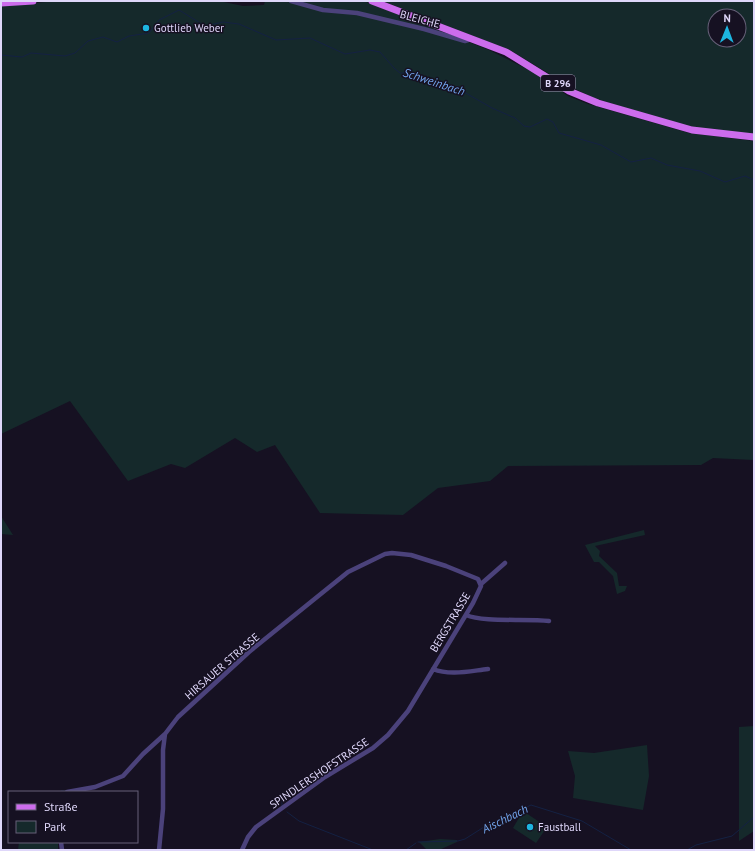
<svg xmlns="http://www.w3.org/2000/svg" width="755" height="851" font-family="'PT Sans',sans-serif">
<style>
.green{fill:#15292b;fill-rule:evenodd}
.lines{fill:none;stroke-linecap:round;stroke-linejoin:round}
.stream{stroke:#142143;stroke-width:1}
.street{stroke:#4b427b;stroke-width:4.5}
.primary{stroke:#cc6cec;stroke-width:7}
.poi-dot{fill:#1db5e0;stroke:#161122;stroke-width:1.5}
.labels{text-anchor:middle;stroke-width:3;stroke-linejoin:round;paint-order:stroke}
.shield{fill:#161122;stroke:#a39cb9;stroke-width:1}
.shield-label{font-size:10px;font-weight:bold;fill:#dfd7fa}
.street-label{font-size:11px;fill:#dfd7fa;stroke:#161122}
.poi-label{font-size:11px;fill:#dfd7fa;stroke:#161122;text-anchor:start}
.water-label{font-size:12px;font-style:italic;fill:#72a5ed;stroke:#161122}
</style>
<rect width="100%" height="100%" fill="#161122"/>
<!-- green -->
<path class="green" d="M57,1H219L243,6L264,5L265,1H364L489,50L539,75L568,96L588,104L689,133L754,141V460L713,458L701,465L508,466L490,481L438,488L403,515L320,513L275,445L257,452L235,438L185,468L171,464L128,481L70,401L1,434V6Z
M382,1H754V134L719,132L682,125L594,98L569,86L510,50ZM715,16H739V40H715Z
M1,516L13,535L1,534Z
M644,530L645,535L595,546L600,551L599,556L617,573L619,586H627L625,591L617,594L613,576L599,562H594L585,545Z
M754,726V831L739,841V727Z
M647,745L649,776L643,810L573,798L575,776L568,751L594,753Z
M523,811L547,827L536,843L513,828Z
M440,839L457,840V842L439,850H427L419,842Z
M19,842L58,843V849L61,850H18Z"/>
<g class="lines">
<!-- stream -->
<path class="stream" d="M1,55L22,57L31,53L65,56L75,53L88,41L103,37L117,42L129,36L149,33L159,20L179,10L205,26L223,22L239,24L276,40L310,38L345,54L370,50L380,52L394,68L400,73H413L440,86L455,87L492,108L515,118L524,126L530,127L547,119L553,122L559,133L601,145L631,162L651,158L667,165L700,171L725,182L745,176L754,180
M61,791H66
M282,801V806
M287,812L299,821L373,850
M418,842L458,841L465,839L484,827L531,805L582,821L631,850
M406,850L416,843
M687,850L696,845L732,836L754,817"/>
<!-- street -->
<path class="street" d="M291,1L323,10L357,13L424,29L465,41L471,39
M481,584L505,563
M466,615C484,623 527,618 549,621
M433,669C450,676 470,671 488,669
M67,792L95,787L123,776L143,754L165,734
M61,842L62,850
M159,850L163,809V750L165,734L178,717L249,652L348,572L385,554L392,553L411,555L446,566L478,579L481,586L473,603L408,711L388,735L373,748L325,777L256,827L248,837L242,850"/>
<!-- primary -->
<path class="primary" d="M372,1L506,52L569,91L598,103L692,130L754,137
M1,3L33,1"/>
</g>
<!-- markers -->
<g class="poi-dot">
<circle cx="146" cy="28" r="4"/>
<circle cx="530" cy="827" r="4"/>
</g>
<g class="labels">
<!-- shield labels -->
<rect class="shield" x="541" y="75" width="34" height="16" rx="3"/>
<g class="shield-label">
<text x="558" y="87">B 296</text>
</g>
<!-- street labels -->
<g class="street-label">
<text transform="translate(420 19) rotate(15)" y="4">BLEICHE</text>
<text transform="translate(450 622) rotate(-59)" y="4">BERGSTRASSE</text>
<text transform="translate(222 666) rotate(-41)" y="4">HIRSAUER STRASSE</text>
<text transform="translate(319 773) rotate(-34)" y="4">SPINDLERSHOFSTRASSE</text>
</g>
<!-- poi labels -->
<g class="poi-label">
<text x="154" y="32">Gottlieb Weber</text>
<text x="538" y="831">Faustball</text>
</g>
<!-- water labels -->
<g class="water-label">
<text transform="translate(434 82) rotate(18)" y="4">Schweinbach</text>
<text transform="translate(505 819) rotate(-26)" y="4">Aischbach</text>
</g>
</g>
<!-- border -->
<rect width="755" height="851" fill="none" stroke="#dfd7fa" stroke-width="4"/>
<!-- legend -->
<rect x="8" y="791" width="130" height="52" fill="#161122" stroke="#666078"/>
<rect x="16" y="804" width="20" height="6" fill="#cc6cec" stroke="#666078"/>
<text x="44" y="811" font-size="12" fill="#dfd7fa">Straße</text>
<rect x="16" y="821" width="20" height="12" fill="#15292b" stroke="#666078"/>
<text x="44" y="831" font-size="12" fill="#dfd7fa">Park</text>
<!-- north arrow -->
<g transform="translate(727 28) rotate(1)"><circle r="19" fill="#161122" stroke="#666078"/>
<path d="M0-3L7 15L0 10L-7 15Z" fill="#1db5e0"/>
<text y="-6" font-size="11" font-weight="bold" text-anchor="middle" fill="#dfd7fa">N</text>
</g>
</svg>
